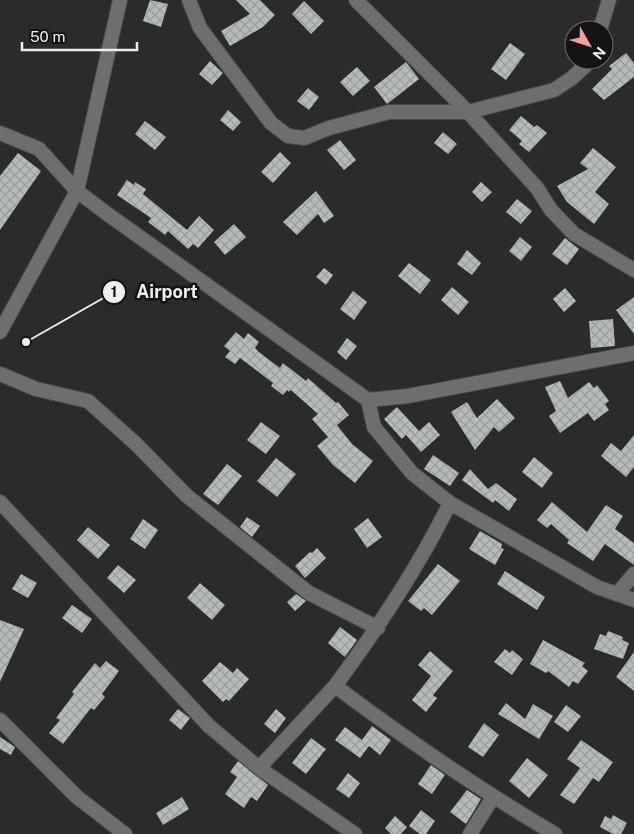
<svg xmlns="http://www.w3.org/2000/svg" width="634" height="834" font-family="'Public Sans',sans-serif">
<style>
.building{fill:url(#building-cross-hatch)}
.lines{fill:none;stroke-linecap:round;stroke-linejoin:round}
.minor-casing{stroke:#474948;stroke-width:16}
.minor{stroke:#6c6f6d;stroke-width:14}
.leader{fill:none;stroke:#edefee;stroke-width:2}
.callout-dot{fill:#edefee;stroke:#131413;stroke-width:2}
.mark-label{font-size:15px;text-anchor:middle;font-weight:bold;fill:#111}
.callout-label{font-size:18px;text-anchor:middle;font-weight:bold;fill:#edefee;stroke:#131413;stroke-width:5;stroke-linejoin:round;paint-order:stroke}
</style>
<defs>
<pattern id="building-cross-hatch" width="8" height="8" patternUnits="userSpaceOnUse" patternTransform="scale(1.25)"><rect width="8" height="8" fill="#b6bab8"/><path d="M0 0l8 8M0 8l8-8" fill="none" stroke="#9a9e9c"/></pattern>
</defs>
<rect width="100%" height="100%" fill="#292c2a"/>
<!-- building -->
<path class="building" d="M150,0L168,4L161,27L143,21Z
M236,0H260L275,15L263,27L230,46L221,31L250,14Z
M304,1L324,21L311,34L292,14Z
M510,43L525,54L506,80L491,69Z
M626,53L634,63V77L604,100L592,89L612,69L609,66Z
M210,61L223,73L212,85L199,74Z
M406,62L419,79L387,104L374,87Z
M357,67L370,81L353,96L340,82Z
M308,88L319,97L309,110L297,101Z
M228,110L241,122L233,131L220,120Z
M521,116L534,127L537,125L547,133L529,152L519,144L522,141L509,130Z
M145,121L166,137L155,150L135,134Z
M443,132L457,144L448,154L434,143Z
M340,140L356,160L344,170L327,150Z
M593,148L616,167L595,192L609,204L594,224L567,202L557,186L588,169L580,163Z
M280,152L291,163L273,183L261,172Z
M18,153L41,171L0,230V176Z
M127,180L134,185L135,182L146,189L143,194L187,230L199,216L214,230L198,248L193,244L188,249L168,231L165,235L148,222L151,218L117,195Z
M481,182L492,192L482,202L472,192Z
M316,191L334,216L324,223L318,214L297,235L283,222Z
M517,199L532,211L521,224L506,212Z
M234,224L246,237L225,255L214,242Z
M520,237L532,247L521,261L509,251Z
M565,238L579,249L567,265L552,254Z
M467,250L481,263L472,275L457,264Z
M409,263L431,280L420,294L398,276Z
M324,268L333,275L326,285L316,277Z
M452,287L469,302L458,315L441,300Z
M565,288L576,301L564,312L553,299Z
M353,291L367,302L354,320L340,309Z
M634,297V334L616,310Z
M613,319L615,346L591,348L589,321Z
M236,332L244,339L248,333L259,342L255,348L260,353L280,368L283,363L306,381L308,378L336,403L338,402L349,415L337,425L352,444L373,461L355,483L333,465L317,446L328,437L312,419L318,414L291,390L289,392L287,390L283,395L271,386L273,383L240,358L235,364L225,357L230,351L224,346Z
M347,338L357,346L346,360L337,352Z
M560,381L568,398L589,382L594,388L597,385L609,401L605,404L609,410L594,421L588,413L560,433L549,416L556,411L545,387Z
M497,399L515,418L499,432L494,427L475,450L451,412L467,402L477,418Z
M397,407L419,431L429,422L440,435L421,452L406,435L402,439L384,419Z
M261,422L280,436L266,454L247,440Z
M634,435V467L626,477L601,456L611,443L621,451Z
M433,455L459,473L450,486L424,469Z
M534,457L553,473L542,488L522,472Z
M276,458L296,474L277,497L257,481Z
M227,464L242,476L218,505L203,494Z
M470,469L488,489L496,483L517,499L509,511L495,500L493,503L462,480Z
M552,502L587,532L606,505L623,516L615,529L634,543V565L605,544L593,561L567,543L569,540L551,524L547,528L537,520Z
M247,517L260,526L252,537L240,527Z
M368,518L382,537L367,548L354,529Z
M143,519L158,530L145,549L130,539Z
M88,527L110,545L98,559L77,540Z
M480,531L502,544L501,548L504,549L495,565L469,549Z
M317,548L326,558L305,578L295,566L310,552L312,553Z
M438,564L460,581L432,615L424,608L421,611L408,601Z
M118,565L136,580L124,593L107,578Z
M505,571L545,597L537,610L497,584Z
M21,574L37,583L28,598L12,589Z
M200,583L225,605L212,620L187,598Z
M296,594L306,601L295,611L287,602Z
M72,605L92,619L82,633L62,618Z
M0,620L24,629L0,682Z
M340,627L357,640L345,657L328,643Z
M608,631L623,637L622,640L629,643L623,659L594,649L600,634L606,636Z
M543,640L585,663L582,666L588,671L578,684L573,681L569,687L548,671L546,673L530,664Z
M505,649L510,653L512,650L523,659L512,675L494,662Z
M430,651L453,671L433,695L437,698L426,712L412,700L431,676L418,665Z
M634,652V691L616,677Z
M106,661L119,671L102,694L105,697L94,710L91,708L63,744L49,733L60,720L56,718L74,694L72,692L95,663L100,668Z
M220,662L233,673L237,668L249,679L229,701L226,699L223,702L202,681Z
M506,703L525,719L533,704L553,716L539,739L498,714Z
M566,705L581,716L568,732L554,722Z
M178,709L190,718L181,730L169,720Z
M276,709L286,718L275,733L264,724Z
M484,723L499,735L483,757L468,747Z
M372,726L391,740L380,755L369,746L360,758L335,740L345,727L362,740Z
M0,737L15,747L11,755L0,749Z
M311,738L326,749L306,774L292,763Z
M581,740L613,762L599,782L593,778L574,804L560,795L580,768L567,759Z
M527,758L548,775L529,798L509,781Z
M238,761L268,785L257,801L251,797L244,808L225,794L237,777L230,772Z
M431,765L445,775L432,794L418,784Z
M348,773L360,783L349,798L336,789Z
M467,790L481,799L466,824L450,812Z
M182,797L189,809L163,825L156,813Z
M421,810L435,821L426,834H420L409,826Z
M613,815L627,823L621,834H613L600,827L605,816L611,819Z
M395,816L407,827L401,834H391L385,828Z"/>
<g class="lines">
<defs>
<path id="minor" d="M189,0L200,28L271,123L288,136L304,138L329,128L389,112H468L554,90L572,78L585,66L588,60
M356,0L468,112L537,188L551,210L574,234L634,270
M600,30L609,0
M0,133L39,149L77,191L106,213L368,400L408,396L634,353
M0,332L77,191L120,0
M0,374L36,389L88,401L136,444L187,496L309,593L378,628
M368,400L374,427L412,473L450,503L597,587L634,600
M0,502L209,726L259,768L335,686
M450,503C418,568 378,628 335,686C406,739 478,789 555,834
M617,594L634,574
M0,720L77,797L125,834
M259,768L355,834
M470,834L493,797"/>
</defs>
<!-- minor casing -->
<use href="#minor" class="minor-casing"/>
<!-- minor -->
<use href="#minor" class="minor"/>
</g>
<!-- callouts -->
<path class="leader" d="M26 342L114 292"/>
<g class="callout-dot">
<circle cx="26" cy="342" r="5"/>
<circle cx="114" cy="292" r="12"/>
</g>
<g class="mark-label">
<text x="114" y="297">1</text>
</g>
<g class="callout-label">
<text x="167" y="298">Airport</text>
</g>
<!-- north arrow -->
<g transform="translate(589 45) rotate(129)"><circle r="24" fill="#131413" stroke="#6a6c6b"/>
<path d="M0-4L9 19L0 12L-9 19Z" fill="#f49aa2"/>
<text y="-8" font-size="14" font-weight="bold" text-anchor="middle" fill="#edefee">N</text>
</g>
<!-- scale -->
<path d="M22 42v8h115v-8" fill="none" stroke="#edefee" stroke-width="2.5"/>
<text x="30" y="42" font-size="15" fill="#edefee" stroke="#131413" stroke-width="4" paint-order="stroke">50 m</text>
</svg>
